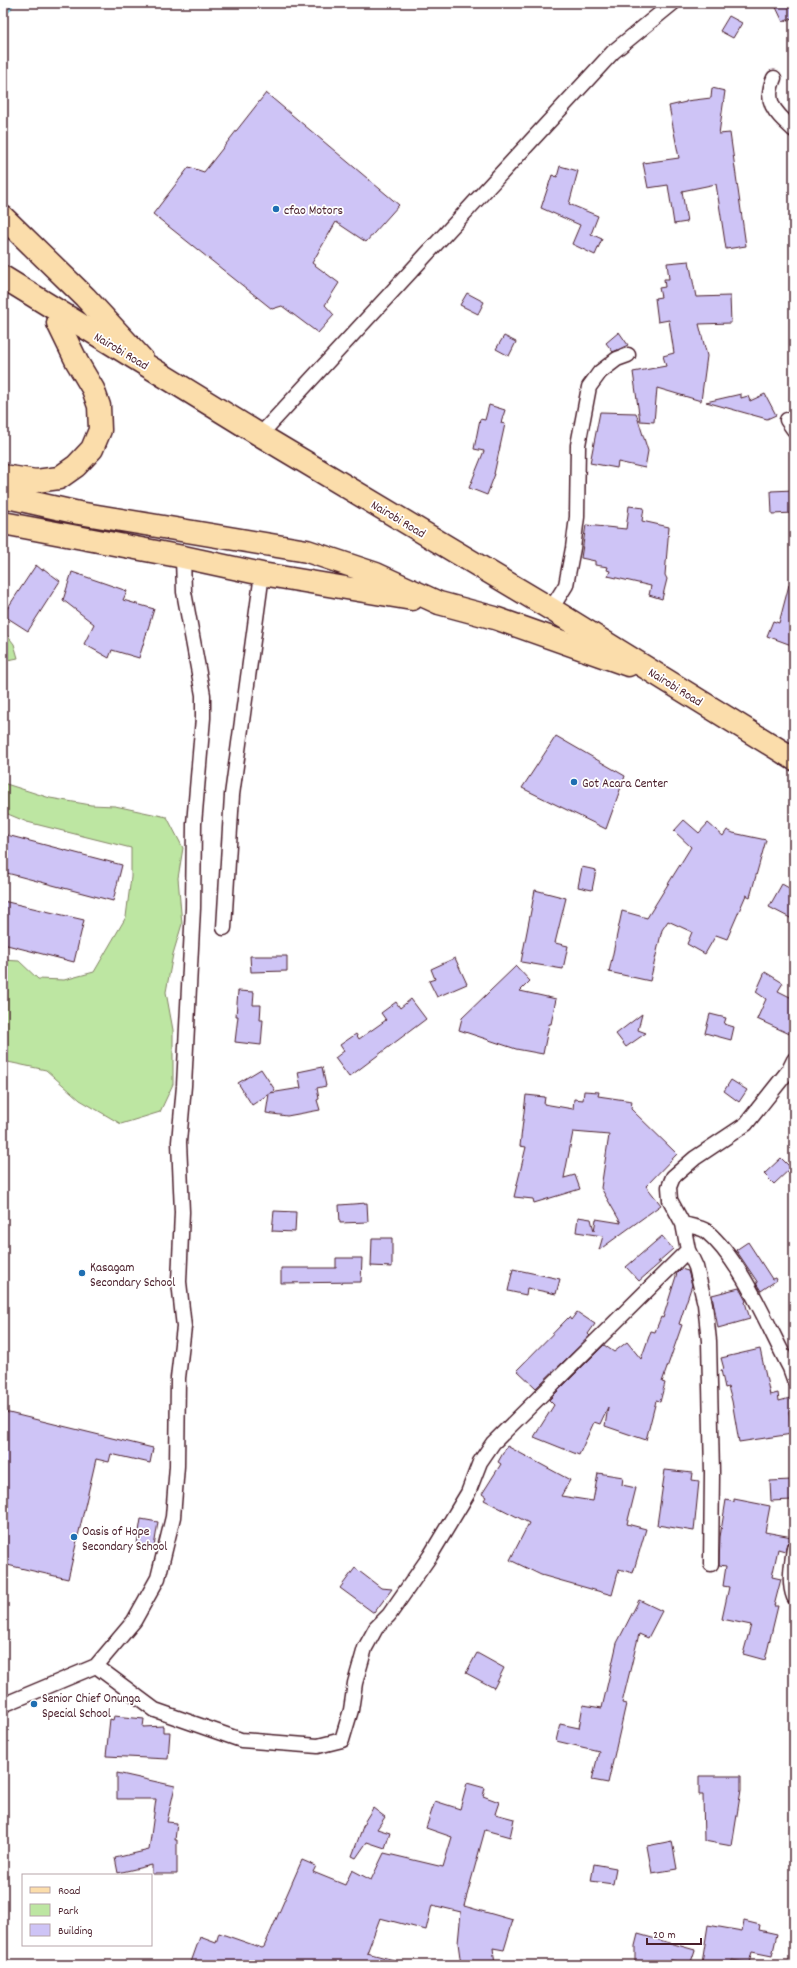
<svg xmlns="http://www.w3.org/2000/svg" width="797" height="1968" font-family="Dekko,sans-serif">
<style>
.green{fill:#bde6a2;stroke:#848266}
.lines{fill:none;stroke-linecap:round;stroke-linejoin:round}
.canal{stroke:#8dd8ed;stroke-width:19}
.building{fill:#cec4f6;stroke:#4a1f2b}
.minor-casing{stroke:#4a1f2b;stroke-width:17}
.primary-casing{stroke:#4a1f2b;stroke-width:25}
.trunk-casing{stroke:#4a1f2b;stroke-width:25}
.minor{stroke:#fff;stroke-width:14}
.primary{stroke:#fbddab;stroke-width:22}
.trunk{stroke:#fbddab;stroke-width:22}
.poi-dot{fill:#1f6fb2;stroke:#fff;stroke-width:1.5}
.labels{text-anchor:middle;stroke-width:3.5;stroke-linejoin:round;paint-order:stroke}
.poi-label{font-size:13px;fill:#4a1f2b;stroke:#fff;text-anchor:start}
.street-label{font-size:13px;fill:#4a1f2b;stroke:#fff}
</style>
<rect width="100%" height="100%" fill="#fff"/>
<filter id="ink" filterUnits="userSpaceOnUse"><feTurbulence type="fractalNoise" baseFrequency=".025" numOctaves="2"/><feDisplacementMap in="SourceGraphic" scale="8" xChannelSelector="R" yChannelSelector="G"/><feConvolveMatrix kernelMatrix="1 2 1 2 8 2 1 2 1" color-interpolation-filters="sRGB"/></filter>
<g filter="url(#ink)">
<!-- green -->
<path class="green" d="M3,630L14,644L18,658L3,661Z
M3,783L50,798L91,805L115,806L167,817L183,848L178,878L182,924L173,954L166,992L173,1030V1084L160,1112L121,1124L80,1100L46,1070L3,1061V960L19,961L38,979L64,980L94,972L126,917L131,877V848L27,822L3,812Z"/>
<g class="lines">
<!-- canal -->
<path class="canal" d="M3,5L4,3"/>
</g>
<!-- building -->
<path class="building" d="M774,3H794V17L783,22Z
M729,16L742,23L733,38L720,31Z
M712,88L725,91L719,134L730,133L746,246L726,249L716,184L682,191L687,222L674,224L668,185L648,188L643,163L679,158L669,106L686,102V101L711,98Z
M266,93L399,205L366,242L336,222L312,263L339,283L325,305L334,315L318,333L282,306L272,309L153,214L189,167L204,172Z
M560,166L578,171L569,204L598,216L591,234L602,239L595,255L572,244L580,225L541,208L552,175L557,177Z
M689,261L696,297L730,296L731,323L699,324L707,356L701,401L657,388L654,422L640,421L633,372L666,366L663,356L674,353L669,320L658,322L655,298L661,297L659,288L665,287L664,279H669L667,263Z
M467,293L484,302L478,314L460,305Z
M619,332L628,345L613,352L606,343Z
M504,336L516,342L509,356L496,349Z
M741,394V398L748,396L750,401L765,394L776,415L767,419L706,402Z
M489,405L505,410L501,423L505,424L494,474H495L487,495L469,488L484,451L474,449L480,419L485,420Z
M600,412L636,413L648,451L645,468L618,462L617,468L590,463Z
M794,490V513L772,514L771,491Z
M629,506L644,508L642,521L669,527L665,575L667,579L662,599L649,595L651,586L608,576L610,571L607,570L608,567L595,565V561L581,558L586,525L626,529Z
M36,565L42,570L44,569L60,581L28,631L3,615Z
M72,572L127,591L123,600L154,609L139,658L112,650L109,658L84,644L94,624L63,600Z
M789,585L794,586V646L767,636L773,621L779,623Z
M556,736L625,776L606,829L522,788Z
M684,820L699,833L708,823L723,836L727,830L733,833L766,840L750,897L746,895L727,939L716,935L705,954L687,944L692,932L668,921L662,930L650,981L609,972L622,911L647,918L691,847L674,831Z
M3,834L122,865L113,901L3,872Z
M582,867L596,870L592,890L578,887Z
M782,884L794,891V920L769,907Z
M535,890L566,898L555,943L568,946L563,969L521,962Z
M3,901L84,920L74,962L3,944Z
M250,956H287V971L251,972Z
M455,958L467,984L437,997L429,981L435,979L431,969Z
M516,966L530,981L520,991L556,999L551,1024H549L543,1054L516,1049L459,1030L462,1018Z
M765,972L783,983L778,991L794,999V1036L757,1019L766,999L756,992Z
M238,991L254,992L253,1005H261L260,1020H263L261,1045L235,1042L238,1016H236Z
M411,999L426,1019L349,1077L335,1058L344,1051L340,1045L356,1034L359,1039L386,1020L381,1013L396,1002L400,1008Z
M642,1014L638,1030L646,1033L626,1047L616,1034Z
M710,1014L726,1018L724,1024L734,1027L731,1040L705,1033Z
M322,1067L326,1086L317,1088L319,1099L317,1100L320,1110L287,1116L266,1113L269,1094L252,1105L238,1083L261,1069L275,1090L270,1093L301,1088L298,1072Z
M731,1080L747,1090L739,1102L724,1091Z
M584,1091L599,1092L598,1096L632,1101L631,1109L677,1154L646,1186L661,1205L599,1250L603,1236L576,1232L578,1217L591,1219L594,1231L596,1219L621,1223L601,1188L609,1135L573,1132L564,1178L575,1175L580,1189L534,1203L533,1199L514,1197L526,1147L520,1146L526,1095L545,1097L544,1104L573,1109L574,1099L583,1100Z
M781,1158L791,1168L774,1184L764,1174Z
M367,1203L368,1222L340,1223L339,1205Z
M274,1211L296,1212L295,1232L272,1231Z
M662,1236L673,1249L658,1262H661L639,1281L626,1267Z
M372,1238H392V1267L371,1266Z
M748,1242L772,1279L776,1278L777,1280L761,1291L756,1283H758L736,1250Z
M336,1258H362L361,1282L281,1283V1268H336Z
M513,1269L560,1279L556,1294L527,1288L526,1295L508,1291Z
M681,1269L688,1271L692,1285L679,1324L682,1325L662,1382L665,1383L660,1402L656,1401L646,1440L605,1426L608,1407L600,1424L594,1422L579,1455L534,1437L554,1405L549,1400L604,1345L614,1352L627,1342L641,1359L651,1331L655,1332L661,1317L663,1318L677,1273Z
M739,1288L746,1301L745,1302L750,1319L718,1328L712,1295Z
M577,1312L595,1324L588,1334L590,1336L536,1388L517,1370L569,1317L571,1320Z
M760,1349L770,1395L778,1393L779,1401L790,1398L794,1410L789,1412L792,1434L739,1442L732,1401L728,1387L725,1388L721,1370L724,1369L721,1358Z
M5,1412L153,1448L150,1463L111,1454L109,1462L96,1459L68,1579L3,1564V1421Z
M507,1446L570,1480L561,1496L593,1501L598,1473L623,1477L622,1485L636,1488L627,1524L646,1529L633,1573L619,1569L612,1595L541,1575L510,1560L529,1523L484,1500L486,1497L482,1494L501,1464L498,1462Z
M665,1470L693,1473L692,1480L699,1481L694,1531L657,1525Z
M791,1480L792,1500L771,1501L770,1481Z
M734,1499L770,1506L765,1532L792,1537L791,1540L787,1543L785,1551L778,1549L772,1577L781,1579L774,1606H778L765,1660L743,1654L751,1625L722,1619L729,1587L723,1586L726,1566L719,1565L720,1537L726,1500L734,1502Z
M141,1519L158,1522L154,1547L137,1544Z
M355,1568L381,1588L392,1589L374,1613L340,1588Z
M639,1600L662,1611L648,1638L639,1634L622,1703L626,1704L608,1783L592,1780L599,1751L556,1741L560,1724L579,1728L583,1705L602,1708L617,1643Z
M477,1653L504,1668L494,1688L466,1673Z
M114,1716L144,1719L143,1727L163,1726V1732H170L168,1759L106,1756L110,1719L113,1720Z
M117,1773L175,1786L167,1822L177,1823L175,1840H177V1874H152V1865L118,1873L115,1858L149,1850L156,1799H117Z
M699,1776H741V1790L732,1846L704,1841L703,1795H699Z
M467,1783L485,1788L483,1796L499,1802L495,1814L514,1819L510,1837L485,1830L464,1906L513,1920L504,1950L493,1948L495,1965H461L458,1943L461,1912L432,1905L426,1930L380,1918L367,1953L394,1960V1965H190L200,1937L216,1943L219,1933L262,1948L264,1947L302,1860L316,1866L313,1872L345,1885L352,1870L371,1880L384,1853L443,1867L452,1837L426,1828L435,1801L460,1809Z
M373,1808L385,1817L377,1829L390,1833L385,1848L367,1842L356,1858L352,1856L365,1821Z
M672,1841L677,1869L652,1873L647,1846Z
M594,1864L616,1868L613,1884L591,1881Z
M744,1921L760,1925L759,1930L777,1934L772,1956L752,1952L749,1963L732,1960L731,1965L702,1963L708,1925L742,1931Z
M638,1934L695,1950L690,1965L671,1960L670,1965L635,1964V1946Z"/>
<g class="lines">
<defs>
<path id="minor" d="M774,78C763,103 776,113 794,130
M787,420L794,430
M260,435L613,52L673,3
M551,609L566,585L573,548L577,517L578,445L589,387L600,372L617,359L628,355
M224,928L232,795L262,574
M683,1224C689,1226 701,1227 706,1231C742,1261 768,1327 790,1368L794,1379
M688,1250L696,1267L705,1304L709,1341L712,1473L711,1564
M794,1548C792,1564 788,1582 794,1597
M96,1666L155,1710L241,1740L318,1746L342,1740L351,1710L355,1683L365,1648L376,1628L389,1615L430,1556L468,1493L480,1462L493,1443L688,1250L683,1224L670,1200L669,1187L673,1177L695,1158L746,1124L789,1070L794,1060
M3,1705L96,1666L134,1621L158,1578L173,1517L177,1466L178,1378L184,1327L179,1282L182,1212L179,1142L184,1086L193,908L194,824L203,718V695L184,592L183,557"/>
<path id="primary" d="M3,217L85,297L142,359
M3,476L36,481L59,478L76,466L92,449L100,430L99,406L93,389L77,362L58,323
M3,496L79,513L307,551L376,574L439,603L495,618L628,665
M3,523L183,557L262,574L412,599"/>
<path id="trunk" d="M3,277L260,435L551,609L794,759"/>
</defs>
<!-- minor casing -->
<use href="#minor" class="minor-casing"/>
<!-- primary casing -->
<use href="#primary" class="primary-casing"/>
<!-- trunk casing -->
<use href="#trunk" class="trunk-casing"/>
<!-- minor -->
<use href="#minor" class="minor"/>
<!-- primary -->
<use href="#primary" class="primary"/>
<!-- trunk -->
<use href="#trunk" class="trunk"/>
</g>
</g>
<!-- markers -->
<g class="poi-dot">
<circle cx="276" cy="209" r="4"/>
<circle cx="574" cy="782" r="4"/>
<circle cx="82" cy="1273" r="4"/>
<circle cx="74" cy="1537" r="4"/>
<circle cx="34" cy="1704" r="4"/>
</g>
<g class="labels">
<!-- poi labels -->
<g class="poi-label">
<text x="284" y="214">cfao Motors</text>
<text x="582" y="787">Got Acara Center</text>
<text x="90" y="1271">Kasagam<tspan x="90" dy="15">Secondary School</tspan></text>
<text x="82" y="1535">Oasis of Hope<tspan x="82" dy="15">Secondary School</tspan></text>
<text x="42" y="1702">Senior Chief Onunga<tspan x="42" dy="15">Special School</tspan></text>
</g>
<!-- street labels -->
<g class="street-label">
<text transform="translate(122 350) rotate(31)" y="5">Nairobi Road</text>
<text transform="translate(399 518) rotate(31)" y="5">Nairobi Road</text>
<text transform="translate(676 686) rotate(32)" y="5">Nairobi Road</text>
</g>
</g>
<!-- margin -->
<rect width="797" height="1968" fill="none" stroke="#fff" stroke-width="16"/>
<rect x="8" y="8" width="781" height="1952" fill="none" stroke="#4a1f2b" stroke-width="1.5" filter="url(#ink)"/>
<!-- legend -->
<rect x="22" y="1874" width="130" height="72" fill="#ffffff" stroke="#b7a5aa"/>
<rect x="30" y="1887" width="20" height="6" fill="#fbddab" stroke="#b7a5aa"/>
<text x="58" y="1894" font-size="12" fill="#4a1f2b">Road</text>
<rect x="30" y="1904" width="20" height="12" fill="#bde6a2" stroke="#b7a5aa"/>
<text x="58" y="1914" font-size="12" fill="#4a1f2b">Park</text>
<rect x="30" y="1924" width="20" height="12" fill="#cec4f6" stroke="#b7a5aa"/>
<text x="58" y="1934" font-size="12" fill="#4a1f2b">Building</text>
<!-- scale -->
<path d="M647 1938v6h54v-6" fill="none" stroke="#4a1f2b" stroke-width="2"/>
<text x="653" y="1938" font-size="12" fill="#4a1f2b" stroke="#ffffff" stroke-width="3" paint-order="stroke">20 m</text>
</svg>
